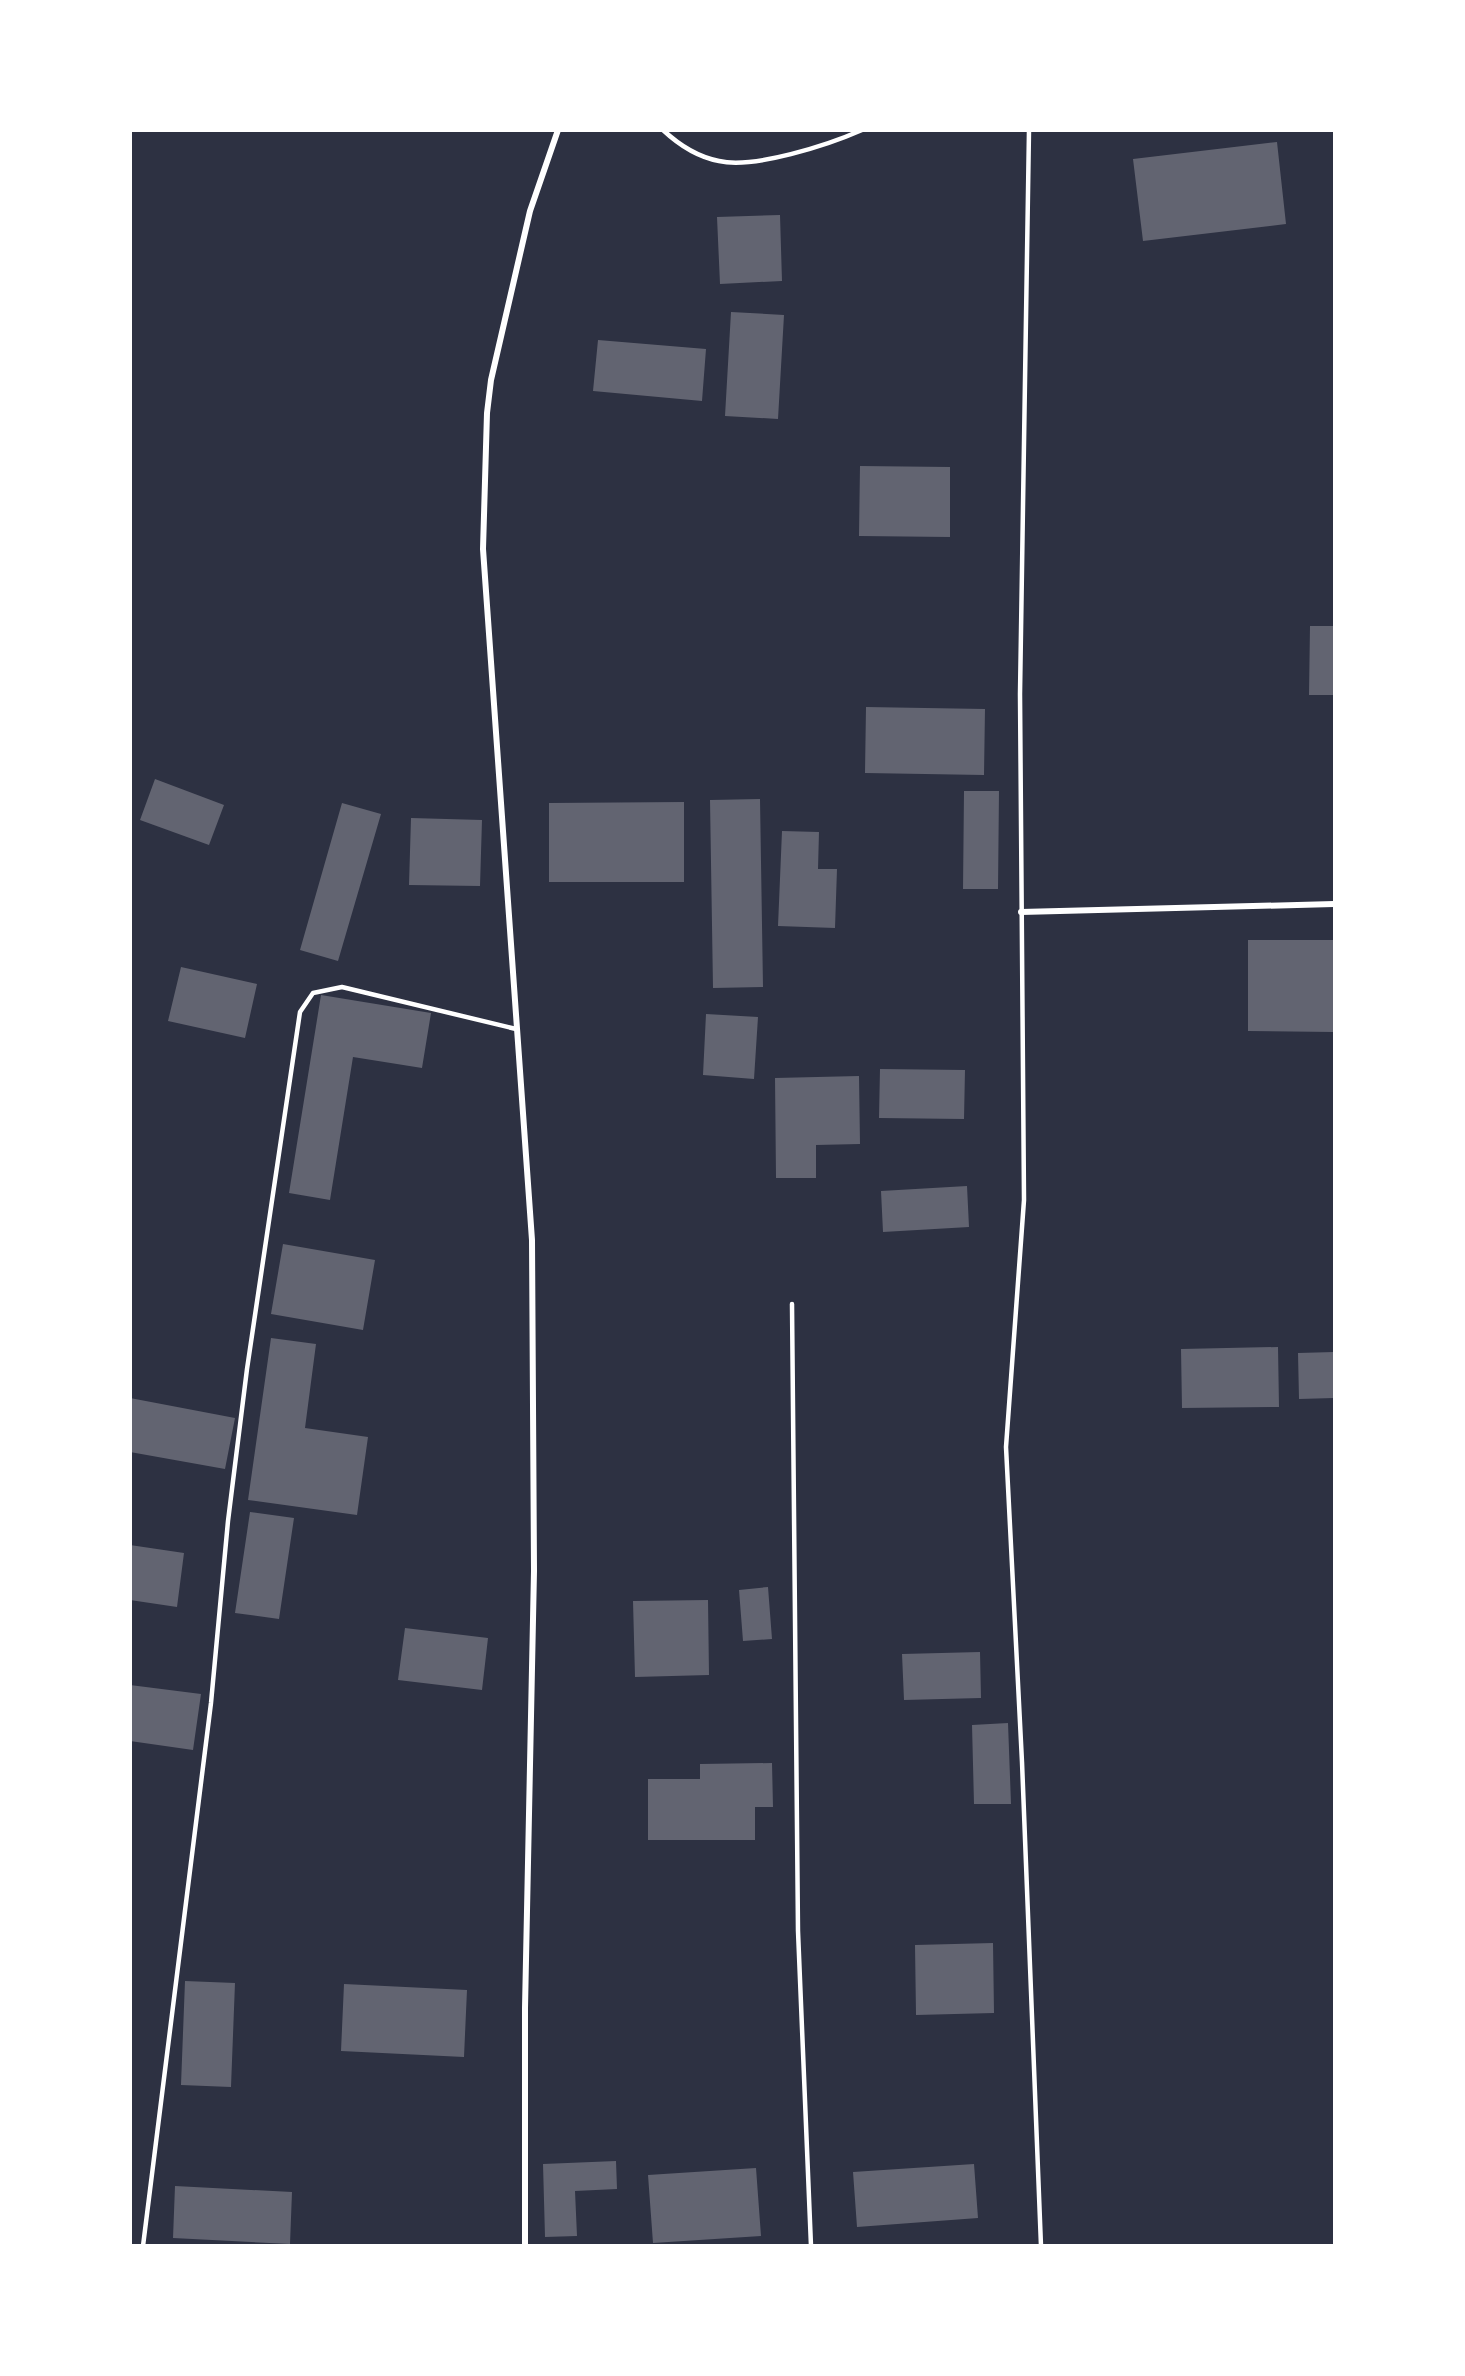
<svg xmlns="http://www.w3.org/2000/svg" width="1465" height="2376" font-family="'Noto Sans',sans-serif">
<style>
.building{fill:#626471}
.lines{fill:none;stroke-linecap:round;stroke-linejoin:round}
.service{stroke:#fff;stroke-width:4.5}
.minor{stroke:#fff;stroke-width:6}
</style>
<rect width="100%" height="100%" fill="#2d3142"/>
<!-- building -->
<path class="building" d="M1277,142L1286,224L1143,241L1133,159Z
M780,215L782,281L720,284L717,217Z
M731,312L784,315L778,419L725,416Z
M598,340L706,349L702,401L593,391Z
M860,466L950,467V537L859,536Z
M1310,626H1334V695H1309Z
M866,707L985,709L984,775L865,773Z
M155,779L224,805L209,845L140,820Z
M964,791H999L998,889H963Z
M760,799L763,987L713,988L710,800Z
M684,802V882H549V803Z
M342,803L381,814L338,961L300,950Z
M411,818L482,820L480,886L409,885Z
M782,831L819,832L818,869H837L835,928L778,926Z
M1248,940H1334V1032L1248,1031Z
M181,967L257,984L245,1038L168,1021Z
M321,995L431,1013L422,1068L353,1057L330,1200L289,1193Z
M706,1014L758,1017L754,1079L703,1075Z
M880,1069L965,1070L964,1119L879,1118Z
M859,1076L860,1144L816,1145V1178H776L775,1078Z
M967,1186L969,1227L883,1232L881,1191Z
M283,1244L375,1260L363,1330L271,1314Z
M271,1338L316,1344L305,1428L368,1437L357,1515L248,1500Z
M1278,1347L1279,1407L1182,1408L1181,1349Z
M1334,1352V1398L1299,1399L1298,1353Z
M130,1398L235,1418L225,1469L130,1452Z
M250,1512L294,1518L279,1619L235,1613Z
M130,1545L184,1553L177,1607L130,1600Z
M768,1587L772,1639L743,1641L739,1590Z
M708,1600L709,1675L635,1677L633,1601Z
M405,1628L488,1638L482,1690L398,1680Z
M980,1652L981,1698L904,1700L902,1654Z
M130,1685L201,1694L193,1750L130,1741Z
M1008,1723L1011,1804H974L972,1725Z
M772,1763L773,1807H755V1840H648V1779H700V1764Z
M993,1943L994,2013L916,2015L915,1945Z
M185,1981L235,1983L231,2087L181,2085Z
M344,1984L467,1990L464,2057L341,2051Z
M616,2161L617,2189L575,2191L577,2236L545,2237L543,2164Z
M974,2164L978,2218L857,2227L853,2172Z
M756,2168L761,2236L653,2243L648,2175Z
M175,2186L292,2192L290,2244L173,2238Z"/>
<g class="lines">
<!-- service -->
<path class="service" d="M663,130C679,145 698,157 719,161C754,169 828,145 862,130
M1029,130L1020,694L1024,1200L1006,1447L1022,1762L1041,2246
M792,1304L798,1931L811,2246
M143,2246L211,1703L228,1521L247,1369L300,1012L313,993L342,987L516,1029"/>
<!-- minor -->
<path class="minor" d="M1021,912L1334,904
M525,2246V2008L534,1571L532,1240L483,549L487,413L491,380L530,211L558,130"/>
</g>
<!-- border -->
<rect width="1465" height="2376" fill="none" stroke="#ffffff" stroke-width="264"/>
</svg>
